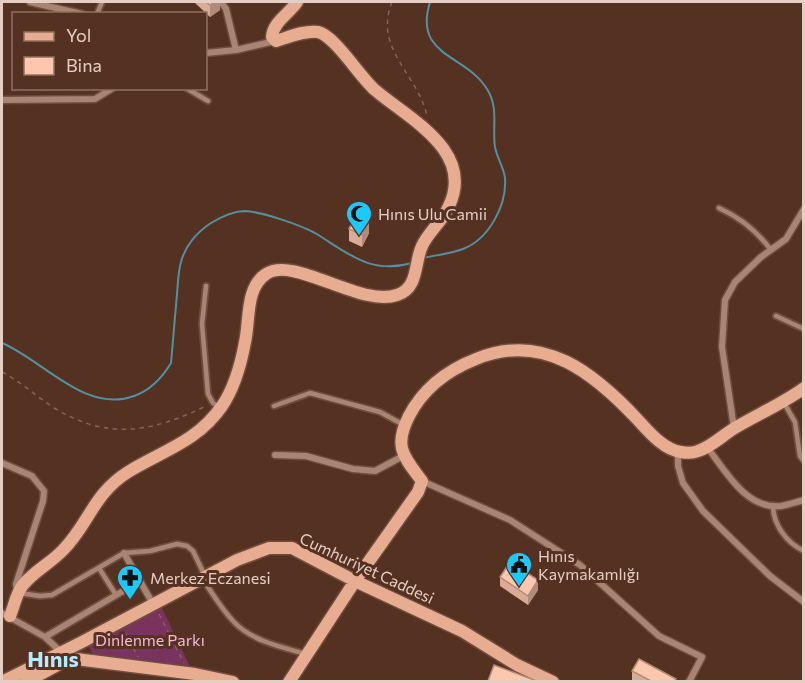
<svg xmlns="http://www.w3.org/2000/svg" width="805" height="683" font-family="Commissioner,sans-serif">
<style>
.green{fill:#7a335f}
.lines{fill:none;stroke-linecap:round;stroke-linejoin:round}
.stream{stroke:#5390a2;stroke-width:2}
.lane-casing{stroke:#6f4d3e;stroke-width:8}
.street-casing{stroke:#6f4d3e;stroke-width:9}
.secondary-casing{stroke:#6f4d3e;stroke-width:15}
.path{stroke:#856557;stroke-width:1.5;stroke-dasharray:4.5 4.5;stroke-linecap:butt}
.lane{stroke:#aa8473;stroke-width:4.5}
.street{stroke:#aa8473;stroke-width:6}
.secondary{stroke:#e8ac91;stroke-width:12}
.wall{fill:#daab96}
.shaded-wall{fill:#b18b7a}
.building{fill:#fdc7ae;stroke:#b18b7a;stroke-width:1.5}
.labels{text-anchor:middle;stroke-width:6;stroke-linejoin:round;paint-order:stroke}
.poi-label{font-size:16px;fill:#e5cec4;stroke:#553121;text-anchor:start}
.street-label{font-size:16px;fill:#e5cec4;stroke:#553121}
.park-label{font-size:16px;fill:#f9b6db;stroke:#553121}
.district-label{font-size:22px;font-weight:bold;fill:#b6eaff;stroke:#553121}
</style>
<rect width="100%" height="100%" fill="#553121"/>
<!-- green -->
<path class="green" d="M161,606L193,673L93,655L88,644Z"/>
<g class="lines">
<!-- stream -->
<path class="stream" d="M423,258C436,255 450,254 463,249C489,239 507,205 505,178C504,168 497,158 495,147C492,127 499,108 487,89C466,54 413,57 430,2
M2,343C43,360 85,414 134,396C151,390 162,378 171,363C173,340 175,317 177,294C178,284 178,272 181,262C185,246 197,232 211,223C221,217 234,211 245,211C263,212 300,225 315,233C348,253 370,275 412,263"/>
<defs>
<path id="lane" d="M97,14L102,2
M186,88L208,101
M719,208C741,218 757,231 771,250
M206,286L202,324L208,394L213,403L219,407
M776,316L804,329
M784,403L795,422L800,456L804,461
M274,406L310,393L380,412L402,424
M773,505C773,525 787,543 804,551
M99,568L116,595
M203,580C213,594 222,610 234,622C252,641 281,647 306,654
M20,593L40,596L52,595L124,553L150,551L177,544L187,546L193,551L205,576"/>
<path id="street" d="M30,2L82,14
M221,2L226,9L236,50
M206,53L236,50L275,41
M2,100L95,99L113,88
M734,428L722,347L725,300L735,282L761,257L786,239L804,209
M707,447C725,470 746,510 781,506C788,505 796,502 804,500
M678,452V466L683,483L703,511L770,576L804,602
M275,455L306,456L353,469L375,471L403,456
M2,463L32,476L44,491L43,501L16,584L17,592
M422,481L510,520L580,565L659,636L702,657L689,682
M124,553L153,604
M2,613L45,637L61,652
M45,637L140,581"/>
<path id="secondary" d="M10,616C14,607 16,593 23,585C34,571 51,563 63,550C89,524 93,494 128,472C164,450 197,442 222,406C235,387 241,364 245,342C250,321 245,288 266,274C294,255 361,308 397,295C419,288 414,263 422,246C429,231 443,221 449,206C475,151 409,119 375,90C360,77 334,35 318,32C305,30 289,37 276,41L272,37C273,22 289,14 297,2
M2,682L82,642L237,560L269,548H292L355,581L462,631L517,665L553,682
M26,682L65,661L76,659L195,674L233,682
M289,682L355,581L418,492L422,481C404,457 393,447 409,416C423,389 448,370 476,359C544,331 595,374 638,420C649,432 664,450 681,452C686,453 693,453 698,451C711,447 722,436 733,429C756,415 782,404 804,388"/>
</defs>
<!-- lane casing -->
<use href="#lane" class="lane-casing"/>
<!-- street casing -->
<use href="#street" class="street-casing"/>
<!-- secondary casing -->
<use href="#secondary" class="secondary-casing"/>
<!-- path -->
<path class="path" d="M392,2C373,49 418,74 427,116
M2,372C21,382 36,396 54,408C109,441 152,432 206,406
M159,614L184,663
M125,632L138,657"/>
<!-- lane -->
<use href="#lane" class="lane"/>
<!-- street -->
<use href="#street" class="street"/>
<!-- secondary -->
<use href="#secondary" class="secondary"/>
</g>
<!-- wall -->
<path class="wall" d="M194,2H220V10L210,17Z
M349,229L369,233L362,247L349,241Z
M500,577L538,590L528,605L500,586Z
M632,671L676,681H634L632,680Z"/>
<!-- shaded-wall -->
<path class="shaded-wall" d="M215,2H220V10L210,17V5Z
M369,221V233L362,247V235Z
M538,580V590L528,605V596Z"/>
<!-- building -->
<path class="building" d="M206,2H215L210,5Z
M356,215L369,221L362,235L349,229Z
M510,562L538,580L528,596L500,577Z
M639,659L676,679L674,681H651L632,671Z
M494,665L534,680V681H488Z"/>
<!-- icons -->
<defs>
<symbol id="mosque-pin" viewBox="-11 -11 22 30"><path d="M0 17L-7.5 6A9.5 9.5 0 1 1 7.5 6Z" fill="#1cc9fc" stroke="#553121"/><path d="M3.5-4.9A6 6 0 1 0 3.5 4.9A5 5 0 1 1 3.5-4.9Z" fill="#111"/></symbol>
<symbol id="civic-pin" viewBox="-11 -11 22 30"><path d="M0 17L-7.5 6A9.5 9.5 0 1 1 7.5 6Z" fill="#1cc9fc" stroke="#553121"/><path d="M-.6-6.5H3V-4.5H.6V-3L4-1V1h2V6H-6V1h2V-1L-.6-3ZM-1.2 2.5V6h2.4V2.5Z" fill="#111"/></symbol>
<symbol id="pharmacy-pin" viewBox="-11 -11 22 30"><path d="M0 17L-7.5 6A9.5 9.5 0 1 1 7.5 6Z" fill="#1cc9fc" stroke="#553121"/><path d="M-2-6h4v4h4v4h-4v4h-4v-4h-4v-4h4Z" fill="#111"/></symbol>
</defs>
<g fill-rule="evenodd">
<use href="#mosque-pin" x="344" y="199" width="30" height="40"/>
<use href="#civic-pin" x="504" y="550" width="30" height="40"/>
<use href="#pharmacy-pin" x="115" y="563" width="30" height="40"/>
</g>
<g class="labels">
<!-- poi labels -->
<g class="poi-label">
<text x="378" y="220">Hınıs Ulu Camii</text>
<text x="538" y="562">Hınıs<tspan x="538" dy="18">Kaymakamlığı</tspan></text>
<text x="150" y="584">Merkez Eczanesi</text>
</g>
<!-- street labels -->
<g class="street-label">
<text transform="translate(367 568) rotate(25)" y="6">Cumhuriyet Caddesi</text>
</g>
<!-- park labels -->
<g class="park-label">
<text x="150" y="646">Dinlenme Parkı</text>
</g>
<!-- district labels -->
<g class="district-label">
<text x="53" y="667">Hınıs</text>
</g>
</g>
<!-- border -->
<rect width="805" height="683" fill="none" stroke="#e5cec4" stroke-width="6"/>
<!-- legend -->
<rect x="12" y="12" width="195" height="78" fill="#553121" stroke="#8f7062" stroke-width="1.5"/>
<rect x="24" y="32" width="30" height="9" fill="#e8ac91" stroke="#8f7062" stroke-width="1.5"/>
<text x="66" y="42" font-size="18" fill="#e5cec4">Yol</text>
<rect x="24" y="57" width="30" height="18" fill="#fdc7ae" stroke="#8f7062" stroke-width="1.5"/>
<text x="66" y="72" font-size="18" fill="#e5cec4">Bina</text>
</svg>
